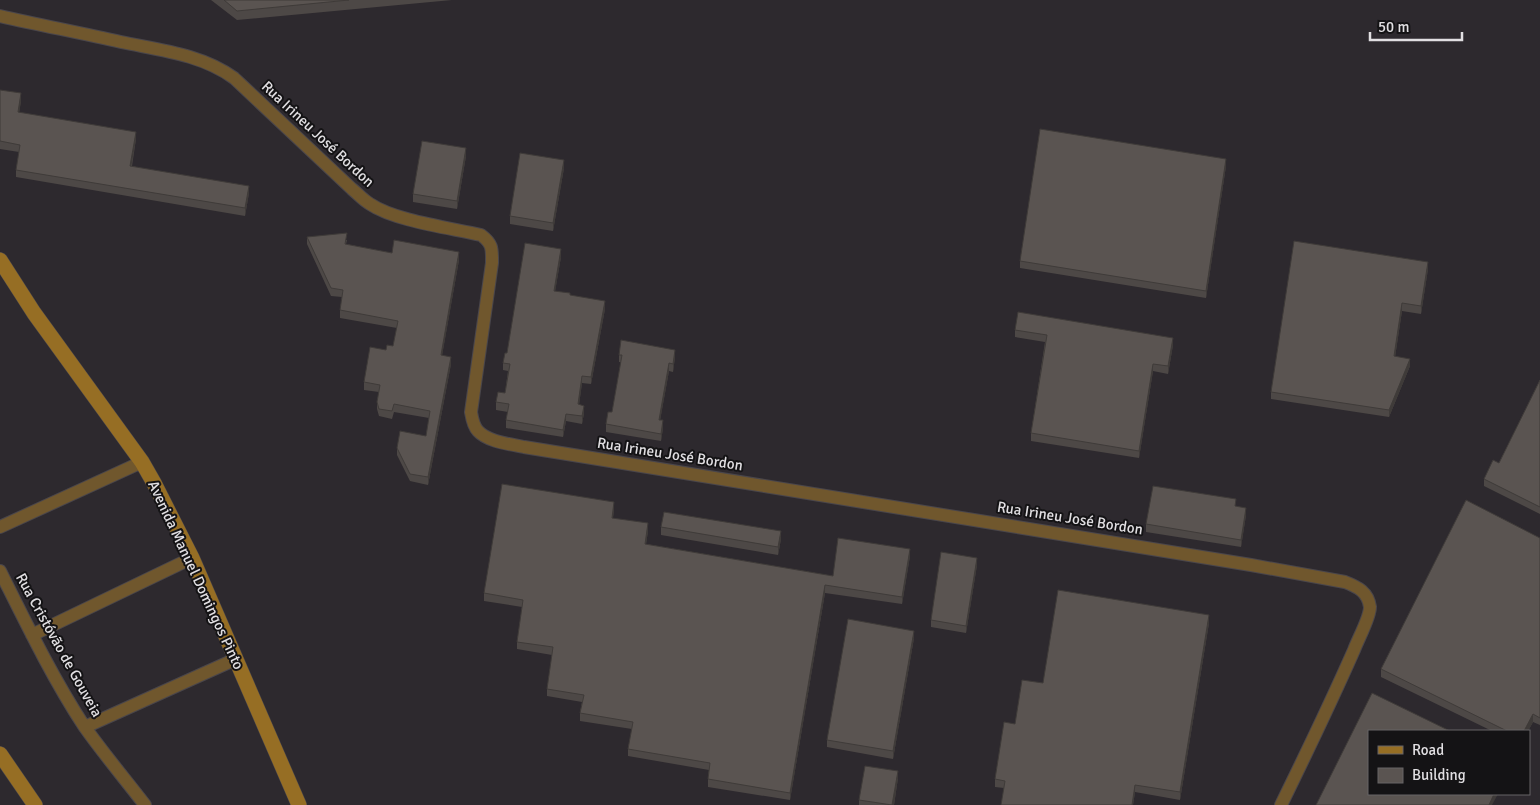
<svg xmlns="http://www.w3.org/2000/svg" width="1540" height="805" font-family="Signika,sans-serif">
<style>
.lines{fill:none;stroke-linecap:round;stroke-linejoin:round}
.street-casing{stroke:#4a464b;stroke-width:14}
.secondary-casing{stroke:#4a464b;stroke-width:16}
.street{stroke:#70572d;stroke-width:12}
.secondary{stroke:#966e24;stroke-width:15}
.wall{fill:#4d4846}
.shaded-wall{fill:#3f3b39}
.building{fill:#5a5451;stroke:#3f3b39}
.labels{text-anchor:middle;stroke-width:4;stroke-linejoin:round;paint-order:stroke}
.street-label{font-size:15px;fill:#e1dfe2;stroke:#141315}
</style>
<rect width="100%" height="100%" fill="#2d292e"/>
<g class="lines">
<defs>
<path id="street" d="M0,16C40,25 81,33 121,42C159,50 201,54 234,78L352,189C358,194 363,200 370,204C395,221 451,228 481,235C493,244 492,249 492,263L471,412C472,418 473,426 478,431C488,442 510,444 524,447L1251,565L1345,582C1358,587 1368,592 1370,607C1370,618 1358,639 1354,650C1331,702 1306,754 1281,805
M0,527L142,462
M0,571C26,623 52,677 84,726C103,753 125,779 145,805
M32,635L192,558
M85,727L236,659"/>
<path id="secondary" d="M0,260L34,313L142,462L154,483L192,558L299,805
M0,754L35,805"/>
</defs>
<!-- street casing -->
<use href="#street" class="street-casing"/>
<!-- secondary casing -->
<use href="#secondary" class="secondary-casing"/>
<!-- street -->
<use href="#street" class="street"/>
<!-- secondary -->
<use href="#secondary" class="secondary"/>
</g>
<!-- wall -->
<path class="wall" d="M211,0H452L237,20Z
M0,90L21,101L19,113L136,139L132,166L249,193L245,216L16,177V170L19,152L0,149Z
M466,156L457,209L413,202V194Z
M1226,166L1206,298L1020,268V261Z
M564,168L553,231L510,224V216Z
M307,237L347,240L346,244L392,253L459,260L442,355L451,364L428,485L410,481L397,455V448L426,436L429,418L394,412L392,419L379,416L377,409V402L379,392L364,390V382L386,350L393,346L397,328L340,318V310L342,297L331,296L307,244Z
M561,257L555,291L570,295L605,309L591,384L582,383L579,405L584,413L582,424L566,421L563,437L506,428V420L508,412L496,410V402L505,393L508,371L503,370V363L507,353Z
M1428,269L1421,314L1402,311L1395,357L1410,366L1389,417L1271,399V392Z
M1015,330L1173,345L1168,374L1153,371L1139,458L1031,441V433L1045,342L1015,337Z
M619,355L675,357L673,372L669,371L660,420L663,428L661,441L606,432V424L612,412L621,362H619Z
M1540,380V514L1484,486V479L1499,463Z
M1236,506L1246,515L1241,547L1146,532V524Z
M614,509L613,518L648,531L646,544L833,576L910,556L902,604L825,593L790,800L708,787V779L709,770L628,756V749L632,729L580,721V713L582,702L547,696V689L552,655L517,649V642L522,607L484,601V593Z
M661,527L781,539L778,555L661,535Z
M1540,538V725L1533,722L1528,731H1492L1381,677V669Z
M977,565L966,633L931,627V620Z
M1209,623L1180,800L1135,792L1133,805H1001L1004,788L995,787V779L1015,724L1043,683Z
M914,638L893,759L827,747V740Z
M898,778L894,805H859V800Z"/>
<!-- shaded-wall -->
<path class="shaded-wall" d="M21,93V101L18,120V112Z
M136,132V139L130,173V166Z
M466,148V156L457,209V201Z
M1226,159V166L1206,298V291Z
M564,160V168L553,231V223Z
M249,186V193L245,216V208Z
M561,249V257L554,298V291Z
M459,252V260L441,362V355Z
M1428,262V269L1421,314V306Z
M605,301V309L591,384V377Z
M1402,303V311L1394,364V356Z
M1173,338V345L1168,374V366Z
M675,350V357L673,372V364Z
M451,357V364L428,485V477Z
M1410,359V366L1389,417V410Z
M669,363V371L659,427V420Z
M1153,364V371L1139,458V451Z
M582,376V383L578,412V404Z
M584,406V413L582,424V416Z
M566,414V421L563,437V430Z
M663,420V428L661,441V434Z
M614,502V509L612,525V518Z
M1246,508V515L1241,547V540Z
M648,523V531L645,551V544Z
M781,531V539L778,555V547Z
M910,549V556L902,604V597Z
M977,558V565L966,633V626Z
M825,585V593L790,800V793Z
M1209,615V623L1180,800V792Z
M914,631V638L893,759V751Z
M1533,714V722L1528,731H1524Z
M898,771V778L894,805H892Z
M1135,785V792L1133,805H1132Z
M1494,794H1498L1492,805H1489Z"/>
<!-- building -->
<path class="building" d="M224,0H349L237,11Z
M0,90L21,93L18,112L136,132L130,166L249,186L245,208L16,170L20,145L0,141Z
M1040,129L1226,159L1206,291L1020,261Z
M422,141L466,148L457,201L413,194Z
M520,153L564,160L553,223L510,216Z
M347,233L345,244L392,253L394,240L459,252L441,355L451,357L428,477L410,474L397,448L400,431L426,436L430,411L394,404L392,411L379,409L377,402L380,385L364,382L370,347L386,350L387,345L393,346L398,321L340,310L343,290L331,288L307,237Z
M1294,241L1428,262L1421,306L1402,303L1394,356L1410,359L1389,410L1271,392Z
M525,243L561,249L554,291L570,293V295L605,301L591,377L582,376L578,404L584,406L582,416L566,414L563,430L506,420L509,404L496,402L498,392L505,393L510,364L503,363L505,353H507Z
M1018,312L1173,338L1168,366L1153,364L1139,451L1031,433L1047,335L1015,330Z
M621,340L675,350L673,364L669,363L659,420H663L661,434L606,424L608,412H612L622,355H619Z
M1540,380V507L1484,479L1493,460L1499,463Z
M502,484L614,502L612,518L648,523L645,544L833,576L838,538L910,549L902,597L825,585L790,793L708,779L710,763L628,749L633,722L580,713L584,695L547,689L553,647L517,642L523,600L484,593Z
M1153,486L1236,499L1235,506L1246,508L1241,540L1146,524Z
M1466,500L1540,538V718L1533,714L1524,731H1507L1381,669Z
M664,512L781,531L778,547L661,527Z
M941,552L977,558L966,626L931,620Z
M1058,590L1209,615L1180,792L1135,785L1132,805H1001L1005,781L995,779L1004,722L1015,724L1022,680L1043,683Z
M848,619L914,631L893,751L827,740Z
M1372,693L1450,731H1369V794H1494L1489,805H1316Z
M865,766L898,771L892,805L859,800Z"/>
<g class="labels">
<!-- street labels -->
<g class="street-label">
<text transform="translate(318 134) rotate(43)" y="5">Rua Irineu José Bordon</text>
<text transform="translate(670 454) rotate(9)" y="5">Rua Irineu José Bordon</text>
<text transform="translate(1070 518) rotate(9)" y="5">Rua Irineu José Bordon</text>
<text transform="translate(196 575) rotate(65)" y="5">Avenida Manuel Domingos Pinto</text>
<text transform="translate(59 645) rotate(61)" y="5">Rua Cristóvão de Gouveia</text>
</g>
</g>
<!-- legend -->
<rect x="1368" y="730" width="162" height="65" fill="#141315" stroke="#666567"/>
<rect x="1378" y="746" width="25" height="8" fill="#966e24" stroke="#666567"/>
<text x="1412" y="755" font-size="15" fill="#e1dfe2">Road</text>
<rect x="1378" y="768" width="25" height="15" fill="#5a5451" stroke="#666567"/>
<text x="1412" y="780" font-size="15" fill="#e1dfe2">Building</text>
<!-- scale -->
<path d="M1370 32v8h92v-8" fill="none" stroke="#e1dfe2" stroke-width="2.5"/>
<text x="1378" y="32" font-size="15" fill="#e1dfe2" stroke="#141315" stroke-width="4" paint-order="stroke">50 m</text>
</svg>
